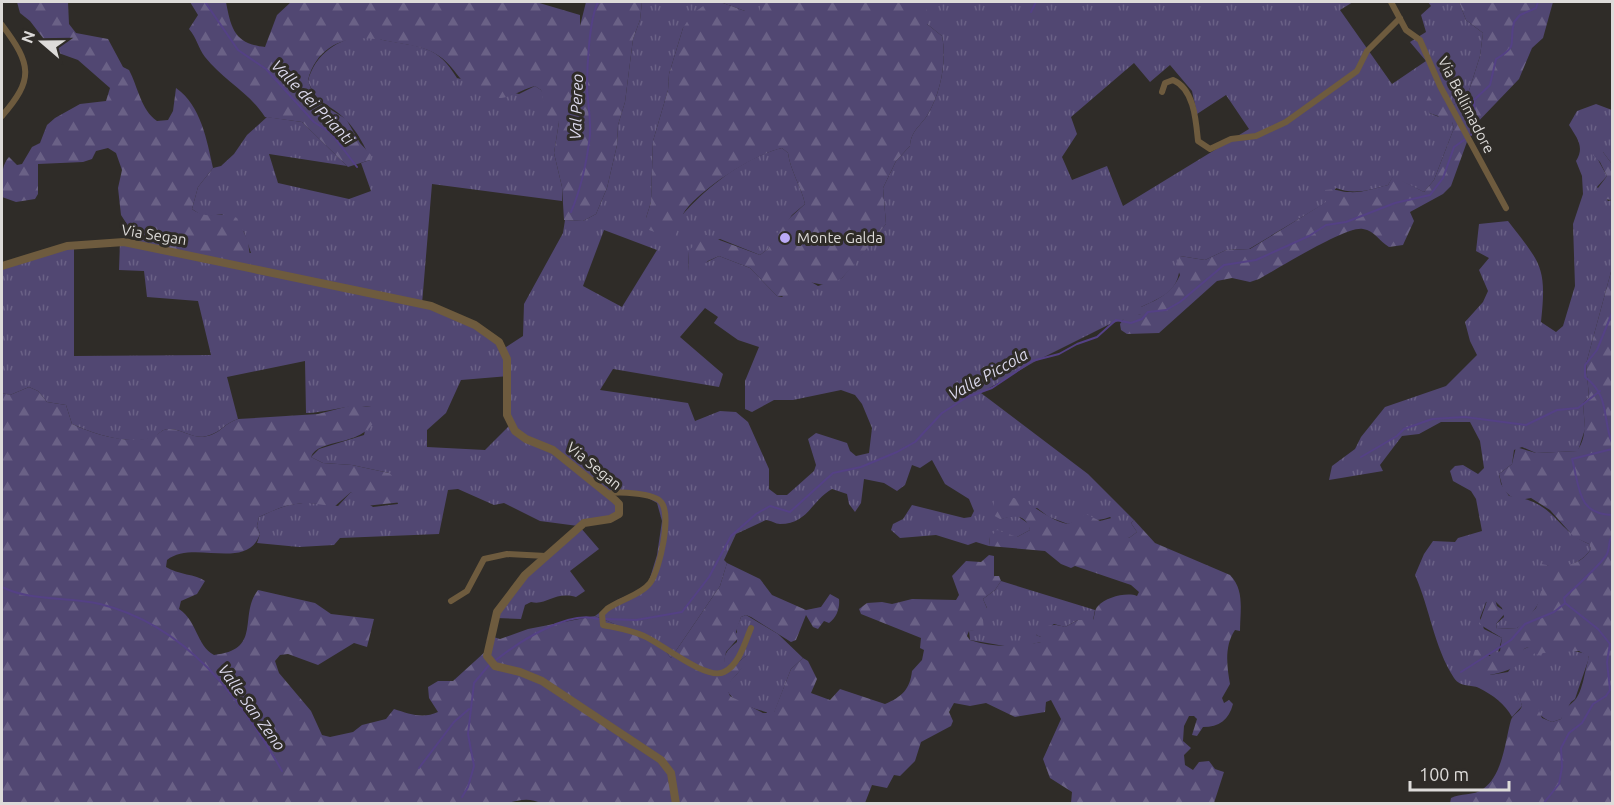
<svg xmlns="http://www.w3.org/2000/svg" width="1614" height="805" font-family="Ubuntu,sans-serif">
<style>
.grass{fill:url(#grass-tufts);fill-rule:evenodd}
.forest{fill:url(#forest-firs)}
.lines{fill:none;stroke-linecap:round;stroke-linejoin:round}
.stream{stroke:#544185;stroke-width:2}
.minor{stroke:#6e5b3e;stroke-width:6}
.tertiary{stroke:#6e5b3e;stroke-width:8}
.poi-dot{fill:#bbaaf6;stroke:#2f2c28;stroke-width:2}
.labels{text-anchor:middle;stroke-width:6;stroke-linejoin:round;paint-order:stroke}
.street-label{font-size:15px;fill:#dddbd9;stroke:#2f2c28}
.poi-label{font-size:15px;fill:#dddbd9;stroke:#2f2c28;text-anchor:start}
.water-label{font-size:16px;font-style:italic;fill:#dddaee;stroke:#2f2c28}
</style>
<defs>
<pattern id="grass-tufts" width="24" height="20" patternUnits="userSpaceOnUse" patternTransform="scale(1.5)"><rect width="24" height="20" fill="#514772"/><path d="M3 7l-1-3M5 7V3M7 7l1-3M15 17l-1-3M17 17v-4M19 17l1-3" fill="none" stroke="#6a6186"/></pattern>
<pattern id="forest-firs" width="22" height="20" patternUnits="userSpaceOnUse" patternTransform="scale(1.5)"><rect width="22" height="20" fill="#514772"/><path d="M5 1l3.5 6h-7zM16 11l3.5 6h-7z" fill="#6a6186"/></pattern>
</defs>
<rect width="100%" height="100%" fill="#2f2c28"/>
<!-- grass -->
<path class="grass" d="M642,2H760V11H745L723,3L683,28L669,74L668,90L653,141L651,202L646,218L683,214C708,186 745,157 782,148L788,153C790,170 801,186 805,204L792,215L768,249L760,255L720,239L688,252L689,271L719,256L750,268L777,296L782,297L799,280H808L818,286L842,278L886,224L883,188L896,161L910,146C911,130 921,126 928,114C941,92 947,60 942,36L927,24V2H1353L1340,10L1392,84L1426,61L1410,42L1426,32L1421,15L1431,6L1428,2H1459L1466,20L1483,33L1480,56L1467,97L1450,107L1429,113L1452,122L1454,128L1434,180L1424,192L1393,177L1388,185C1371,190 1353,195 1336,188L1327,202L1249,249L1226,250L1205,260L1180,256C1181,289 1169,294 1141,307V314L1110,324L1034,362L981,393L1088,474L1134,520L1131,523L1137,532L1129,538C1122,533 1118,523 1110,517C1096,523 1081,518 1068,524L1049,517L1037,508L1000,519L1016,515L1029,524L1030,530L1017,537H990L989,546L976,542L968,545L936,535L900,538L891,530L893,524L903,519L912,505L964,518L971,517L974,511L969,499L945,484L932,460L920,468L912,465L905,485L897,491L884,483L864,479L861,503L855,512L849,504L847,494L832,489C811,501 808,524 780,524C776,524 770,520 766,520L736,534L724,560L727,563L720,586L671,658L657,641L595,616L617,600L638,591L649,581L657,555L662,521L657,503L643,495L610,493L619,513L580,527L599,549L570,571L585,591L576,597C554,591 547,606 531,602L525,605L521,619L496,618L508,595L578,526L540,521L504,503L494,505L458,489L448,490L439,534L340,538L334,545L299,547L257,543L260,534L257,526L259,517C293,501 301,501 338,506L351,492L373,507L398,504L389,473L352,465L323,463L311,457L319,449L364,435L371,407C349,403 328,413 306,413L305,361L227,377L238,419C225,423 222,431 210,435C195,441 185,430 170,429C162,428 160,434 154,437C130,446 94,434 72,424L66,405L47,402L38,391L29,387L10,395L2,393V267L74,245V356L211,355L198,301L147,297L144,271L119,270L120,242L251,253L244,232L222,214L204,217L192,209L198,187L213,168L221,166L234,154L247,135L267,117L302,122L347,166L269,154L278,183L349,199L371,191L361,163L370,160C366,147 356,130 346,120C330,103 317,106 308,81C315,54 338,38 365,36C374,36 380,40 388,41C421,47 438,46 457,78L519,94L535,86L541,90L559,122L554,153L562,187V201L432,184L422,304L465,319L503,349L523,336L524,304L563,233L565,220L583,221L596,214L607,188L617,145L618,125L625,102L633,39L640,20ZM1134,63L1150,82L1170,65L1192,91L1197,114L1226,95L1249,129L1123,206L1107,166L1072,180L1062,157L1077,134L1071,117ZM604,230L657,250L622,307L583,286ZM705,308L718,317L714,323L738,340L759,347L745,381V409L752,412L774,400H793L841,390L855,395L862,404L872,428L869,453L856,456L850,451L847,443L816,433L808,439L816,465L814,471L787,495H777L769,489V469L748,422L736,412L720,411L695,421L688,403L600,390L613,369L719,387L723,374L680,337ZM509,376V426L485,450L427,447V430L446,413L461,380Z
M1596,104L1612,110V164L1603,152L1597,158L1607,176L1597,187L1608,201L1612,200V268L1586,364L1589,397L1583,403L1585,429L1578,451L1536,453L1522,447L1514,450L1512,464L1499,474L1501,484L1509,496C1556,501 1554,529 1589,544L1591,549C1582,563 1561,572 1546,565C1542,577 1543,578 1543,588C1544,601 1527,621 1517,628L1497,629L1496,624L1504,617L1502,608L1495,601L1486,602L1480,618L1484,629L1502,638L1498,653L1493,656L1486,654L1490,675L1508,672L1524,649L1528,647L1535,652L1570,650L1587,654L1589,658L1575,699L1571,702L1561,719L1552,722C1538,718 1529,700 1518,691L1522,706L1512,717C1505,704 1493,695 1479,688C1471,684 1461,688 1454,678C1434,647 1430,609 1415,575L1424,554L1433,541L1455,542L1458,538L1482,531L1476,499L1471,491L1453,481L1450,471L1455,466L1463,465L1478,474L1484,468L1480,441L1470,422H1441L1419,434L1402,436L1380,465L1383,471L1329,480L1332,466L1355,449L1361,437L1385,407L1446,386L1477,355L1470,341L1465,322L1483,302L1488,291L1479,270L1489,258L1476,251L1479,224L1508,221C1541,264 1547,266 1541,322L1556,332L1563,326L1575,286L1573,224L1583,194L1582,176L1576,161C1585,147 1577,138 1569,125L1577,111Z
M1001,581L1095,610L1093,620H1078L1065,627L1054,624L1036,635L1041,637V642L1016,648L970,640L969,631L974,630L983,620L987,608L983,599L995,590Z
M746,615L778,634L803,658L791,669L774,713C764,713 724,701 727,686C728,681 744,671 747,655L735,665L724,663C724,653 729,648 737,642V627L741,617Z"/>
<!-- forest -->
<path class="forest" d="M17,2H68L69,24L76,33L108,39L123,67L129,70C138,87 141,110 157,121L168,120L173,111L176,88C201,105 207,141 213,168L198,187L192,209C209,222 220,209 237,218L248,241L251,265L140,244L121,215L118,188L122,170L116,153L108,148L96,151L92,159L83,162L38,164V194L35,199L16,202L2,197C2,184 0,166 9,157L17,165L22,164L32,147L40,143L47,125L55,118L80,104L106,101L110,88L78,60L53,51L30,21L20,13Z
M190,2H226C231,29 235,44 265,47L277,15L291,2H536L580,15V26L586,2H642L640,20L633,39L625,102L618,125L617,145L607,188L596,214L583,221L564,220L562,187L554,153L559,122L546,115L541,90L535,86C522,89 511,99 496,98C463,96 459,69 439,56C423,45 405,45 387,41C352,33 318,42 308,80L313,95L323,105L346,119L360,143L371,155L370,160L348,167L302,122L265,117C249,92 223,80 205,57C198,48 197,38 189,29L198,15Z
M760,2H927V24L942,36C947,60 941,92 928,114C921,126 911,130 910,146L896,161L883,188L886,224L852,267L842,278L829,286L799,280L795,291L787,296H777L750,268L719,256L708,261L694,274L689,271L688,251L706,235L760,255L768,249L782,225L805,204C801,186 790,170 788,153L782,148C755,154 698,190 683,214C679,220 678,229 675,236H666L649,230L646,218L651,202L653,141L668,90L669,74L683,28L692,14L706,4L723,3L745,11H760Z
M1459,2H1553L1543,38L1532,48L1519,79L1472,128L1451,186L1443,194L1410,212L1414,221L1403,245L1389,247C1379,241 1375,231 1363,229C1348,225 1277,269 1259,279L1250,282L1232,278L1217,281L1159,333L1127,334L1121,330L1120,324L1125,317L1141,314V307C1159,299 1172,293 1180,275L1176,264L1180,256L1205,260L1226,250L1250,249L1326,202L1325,190C1336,188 1340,192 1349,192C1362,193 1376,188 1388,185L1393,176L1424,192L1434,180L1454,128L1452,122L1444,124L1438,116L1429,113L1425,104L1430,93L1442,87L1450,107L1467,97L1480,56L1483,33L1466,20Z
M1593,150L1603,152L1612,164V200L1603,199L1595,192L1607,176L1600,162L1593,155Z
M1612,268V803H1450L1451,798C1460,793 1474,796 1483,789C1503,775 1505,741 1511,720C1513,714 1520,712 1522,706L1515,683L1527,682L1530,687L1531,702L1536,704L1542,718L1552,722L1561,719C1566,706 1566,709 1575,700C1583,691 1585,669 1589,657L1579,651L1543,653L1539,656L1535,653L1531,656L1528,647L1524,649L1521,664C1510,670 1487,679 1475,674L1470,665L1475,650L1485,649L1489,656L1500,651L1502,638L1479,624L1489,595L1494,596L1497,606L1506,612L1496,624L1497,629L1517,628L1536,608L1542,593L1541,564C1559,568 1580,567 1591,549L1589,544L1574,537L1550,510L1531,498L1520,500L1510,496L1503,489L1499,474L1512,464L1516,447L1536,453L1577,451C1588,436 1584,420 1583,403L1589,397L1586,364Z
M29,387L38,391L47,402L66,405L72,424C93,434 131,446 154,436C160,434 162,428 170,429C185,430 195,441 211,435C222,431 225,423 238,419L318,414L353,405L371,407L375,420C362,447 318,438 311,457L323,463L352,465L389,473L401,483L405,498L403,502L365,506L351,492L334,507C301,500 289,503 259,517L257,526L260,534C247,572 193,539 167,560L166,567C178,575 196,574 205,581L197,594L181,601L179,609C198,622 196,645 214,655C263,650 238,616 258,590L315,603L331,614L374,619L367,647L354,643L318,665L288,654L280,655L275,661L279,673L311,711L322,735L330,737L353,732L362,725L386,719L394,709C409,714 423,719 438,712L429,698L428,687L438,681H453L486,651L490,636L500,639L528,629L595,616L657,641L671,658L720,586L727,563L760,579L772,595L806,610L821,607L830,594L839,599C840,607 837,618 829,623L824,621L818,629L813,627L806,615L796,640L791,642L751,617L746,615L741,617L736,632L739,637L726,652L724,662L735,665L747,655L750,659L730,682L728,691L730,696L763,713H767L765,709L774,712L791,669L803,658L808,661L817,679L811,693L830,700L840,689L885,704C902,697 910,689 912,671L922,660L924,650L920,648L921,638L861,614L859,609L867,603L882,602L892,604L912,599L956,600L959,595L952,576L966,561L981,562L989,555L994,556V576H999L1001,581L995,590L983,599L989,613L983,620L984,630L969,631L967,636L970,640C994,648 1016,647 1041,642V637L1036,635C1046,625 1051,623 1065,627L1078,620H1093C1095,615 1094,610 1098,606C1106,597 1127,592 1137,596L1139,592L1131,585L1075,566L1071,568L1061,564L1045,551L989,546L990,537L997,530L1017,537L1030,530C1026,513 1013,516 1000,519L993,515L994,499C1023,489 1041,519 1068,524L1086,514L1100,521L1115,517L1129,538L1137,532L1131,523L1134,520L1155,543L1230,575C1245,590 1240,611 1240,631L1235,630C1224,646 1227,667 1230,684L1222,698L1224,703L1229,700L1233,704C1229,720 1219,727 1203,727L1197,736L1192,735L1197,719L1194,716H1189L1184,726L1183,741L1191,748L1184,755L1185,765L1193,770L1199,762L1209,761L1215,769L1224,772L1214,803H1071L1072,792L1050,778L1043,759L1061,719L1051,700L1046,702L1045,712L1015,717L986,703L970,706L954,703L949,712L953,721L951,726L921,742L915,761L900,776L894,775L887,788L872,785L865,803L542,804C530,797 518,800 505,804H2V393L10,395Z"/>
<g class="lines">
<!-- stream -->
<path class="stream" d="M205,2L238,50L266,69L314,122L331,133L357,167
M1031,12L1036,2
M1471,135L1475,122L1474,100L1490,85L1496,59C1520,45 1508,45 1514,22L1520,15L1536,8L1538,2
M571,212C581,189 587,160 590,135C591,120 588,104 587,89C587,67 589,20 598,2
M1612,272V273
M1612,313L1597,350L1585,365V377C1610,396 1602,417 1612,443
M1612,449L1572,459C1580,488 1577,514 1612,515
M1361,457L1397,436L1404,429L1432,419L1465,417L1526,425L1557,410L1578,408L1600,391
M2,587C32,602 67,596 100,604C186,625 241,698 282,771
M1565,603L1564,598C1573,589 1602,564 1607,554C1610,548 1608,542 1612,536
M605,619L636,620L682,612L709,577L731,536L756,514L770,506L790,512L833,473L861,467L897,452L915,442L942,413L967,397L992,388L1032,361L1059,354L1077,344L1097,337L1116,320L1131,323L1142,319L1148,312L1166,310L1180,302L1224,265L1256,260L1309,236L1326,225L1346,222L1395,203L1430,195L1443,178L1454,147L1467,138
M496,660C520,641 568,610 598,619
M1461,672L1511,640L1525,624L1554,612L1564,604
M419,768L454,722L469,709
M462,797L468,787L474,766L468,734L474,683L489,665
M1543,804L1559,784L1562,767L1561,748L1569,733L1582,723L1593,704L1606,696L1610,690L1607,662L1610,644L1598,629L1565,603"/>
<!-- minor -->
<path class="minor" d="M1391,2L1406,30L1420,40L1440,86L1506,208
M2,25C32,65 34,79 2,116
M1162,92L1165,83L1173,80C1194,89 1196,120 1198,141L1210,149L1231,139L1256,136L1286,122L1357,71L1367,51L1400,18
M607,494C617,491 654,493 661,502C672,514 660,570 650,583C641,595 619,600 607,609L602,614L603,625C617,628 631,630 644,636C661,643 706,681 724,672C739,665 745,642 751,628
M451,601L467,591L484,559L507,554L546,556"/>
<!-- tertiary -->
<path class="tertiary" d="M2,266L67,246L124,242L431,306L475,325L499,342L507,359V415L515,431L526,439L553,450L615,500L619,504V514L610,519L584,523L525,575L497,612L487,656L495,666L520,672L542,681L661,760L671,773L676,804"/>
</g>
<!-- markers -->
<circle class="poi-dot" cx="785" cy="238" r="6"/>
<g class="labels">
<!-- street labels -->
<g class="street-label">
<text transform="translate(1466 105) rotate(63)" y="5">Via Bellimadore</text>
<text transform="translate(154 235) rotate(9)" y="5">Via Segan</text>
<text transform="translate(594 466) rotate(39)" y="5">Via Segan</text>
</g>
<!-- poi labels -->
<g class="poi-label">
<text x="797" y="243">Monte Galda</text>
</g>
<!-- water labels -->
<g class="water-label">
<text transform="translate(313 102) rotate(46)" y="6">Valle dei Prianti</text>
<text transform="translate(576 107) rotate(-88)" y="6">Val Pereo</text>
<text transform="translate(988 374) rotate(-29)" y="6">Valle Piccola</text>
<text transform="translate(252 707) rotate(54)" y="6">Valle San Zeno</text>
</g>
</g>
<!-- border -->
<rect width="1614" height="805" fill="none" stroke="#dddbd9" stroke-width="6"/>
<!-- north arrow -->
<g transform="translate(42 42) rotate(290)" stroke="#2f2c28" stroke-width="4.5" paint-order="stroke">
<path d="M0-4.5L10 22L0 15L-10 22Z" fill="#dddbd9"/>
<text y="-9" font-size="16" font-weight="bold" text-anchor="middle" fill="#dddbd9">N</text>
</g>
<!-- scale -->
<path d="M1410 781v9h99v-9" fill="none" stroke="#dddbd9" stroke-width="3"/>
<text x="1419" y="781" font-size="18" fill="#dddbd9" stroke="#2f2c28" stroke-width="4.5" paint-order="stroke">100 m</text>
</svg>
